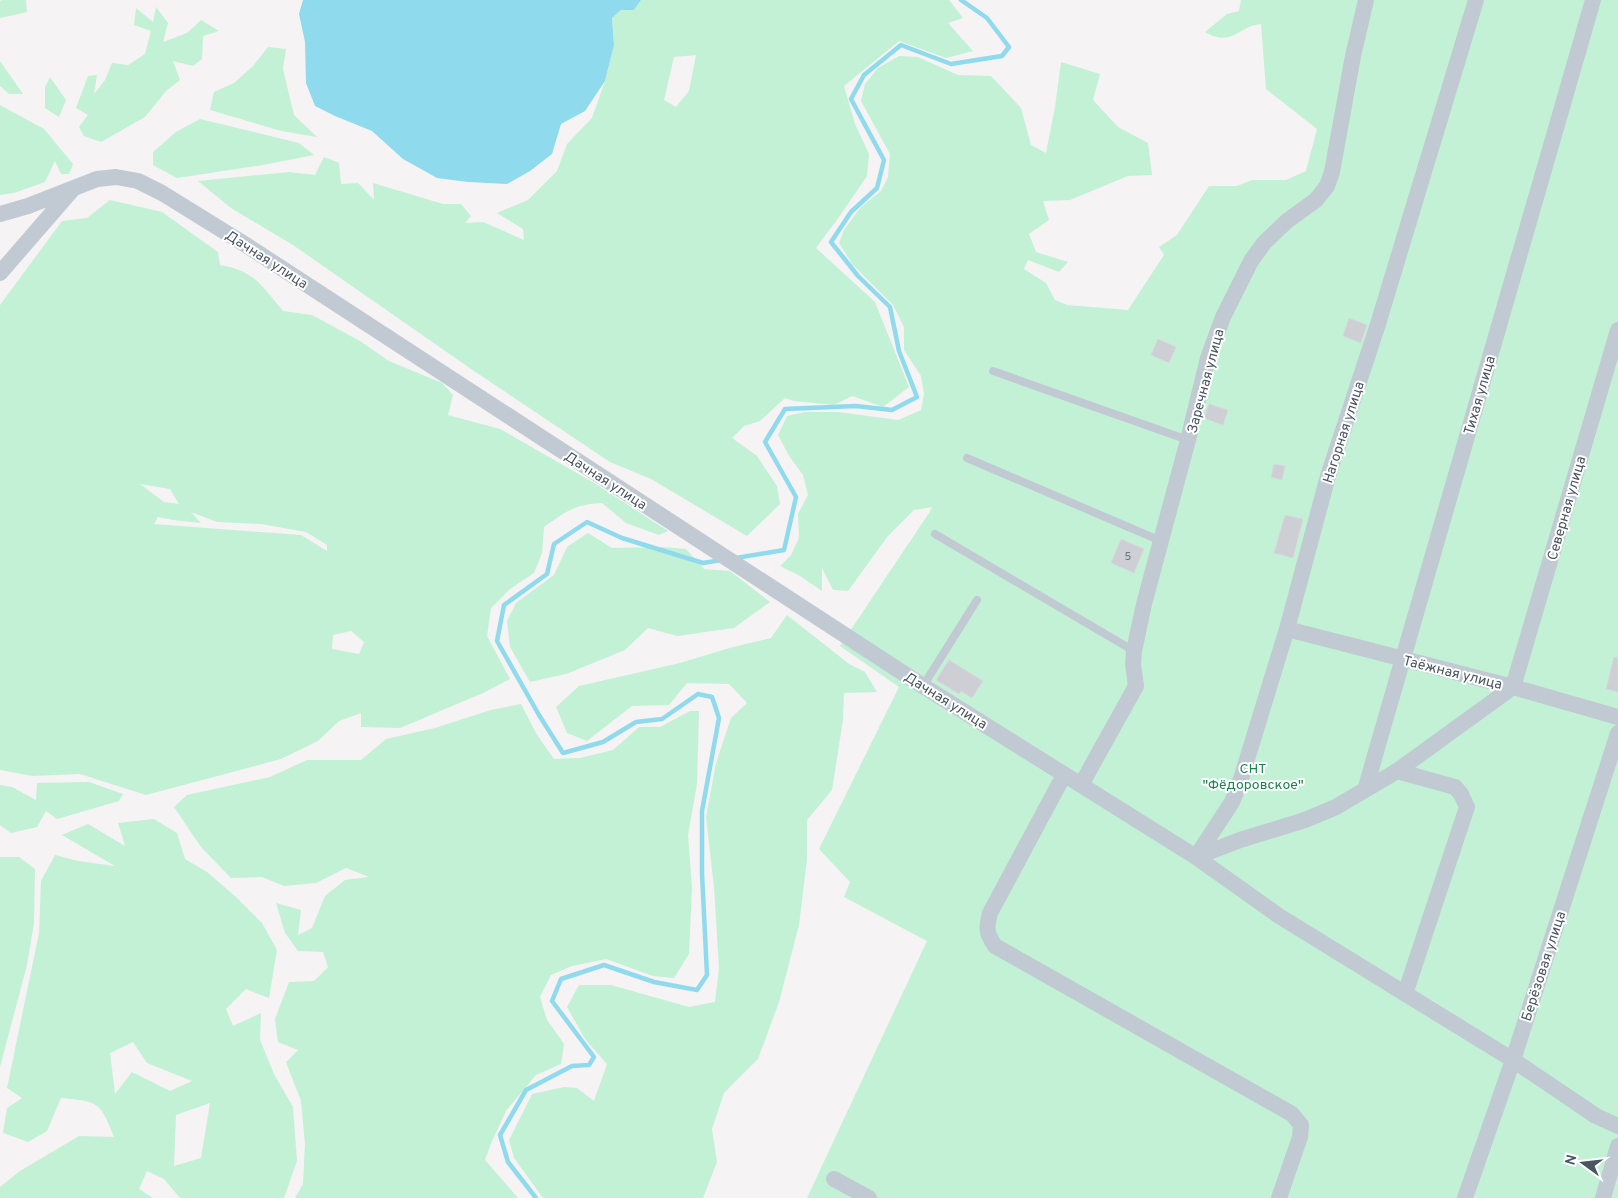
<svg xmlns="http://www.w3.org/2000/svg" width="1618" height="1198" font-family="Overpass,sans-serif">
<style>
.green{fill:#c3f1d5;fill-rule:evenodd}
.water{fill:#90daee}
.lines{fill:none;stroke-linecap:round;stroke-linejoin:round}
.stream{stroke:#90daee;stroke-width:4.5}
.building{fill:#cdcfd5;stroke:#d7d9de}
.lane{stroke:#c1cad2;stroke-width:8}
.street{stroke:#c1cad2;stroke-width:16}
.labels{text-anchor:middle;stroke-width:4;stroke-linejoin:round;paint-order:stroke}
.number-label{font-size:11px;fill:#6b747e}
.street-label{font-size:14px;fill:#4a5661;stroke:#fff}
.park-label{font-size:14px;fill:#17864f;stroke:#fff}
</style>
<rect width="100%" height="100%" fill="#f5f3f3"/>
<!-- green -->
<path class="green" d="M2,0H26L27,12L0,18V1Z
M641,0H949L963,18L948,23L973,51L946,58L899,41L844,86L855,124L869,154L867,176L839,217L816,248L875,302L909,387L883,407L852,396L834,405L794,401L785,398L760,421L744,426L732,438L757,456L777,486L780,504L747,536L651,479L610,462L474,371L293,245L231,208L198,181L289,172L315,175L324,157L339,163L341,184L358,183L374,200L373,183L443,204H461L471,216L465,223L483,222L524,240L523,229L497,213L528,200L557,171L567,144L592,118L605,81L614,45L612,18L621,10H634ZM696,55L689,91L676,107L664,100L674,57Z
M1241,0H1618V1198H807L927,941L844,897L850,882L819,849L899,687L840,646L929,513L932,507L914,510L888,536L848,591L833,590L822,568V591L800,576L780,566L791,555L799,538L798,514L808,495L803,475L789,456L778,435L787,416L805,412H838L898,420L921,410L924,394L921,376L904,350V327L893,305L852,264L839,243L844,230L860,208L881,191L888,177L890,154L861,101L865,84L878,68L899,56L918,57L958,75L991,76L1021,108L1031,145L1046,153L1055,107L1061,62L1100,74L1093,100L1118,127L1148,143L1152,175L1128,176L1070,200L1043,201L1049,220L1029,234L1036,252L1068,262L1059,272L1028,260L1024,269L1046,283L1055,300L1067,305L1128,310L1164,255L1159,247L1177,235L1209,186H1237L1252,180H1286L1306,171L1317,129L1266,89L1261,24C1238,26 1232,48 1205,32L1227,14L1239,11Z
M156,7L168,23L163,42L187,33L201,20L219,31L203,36L202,59L193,66L173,61L180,80L166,91L145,117L101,142L84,136L79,127L88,115L76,108L88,76L97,75L94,94L105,80L112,63L128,65L145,54L151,31L134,25L136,8L153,22Z
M268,47L286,49L283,69L294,115L317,137L281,131L210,110L214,92L234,83L253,66Z
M0,61L23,94H9L0,86Z
M50,77L66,100L59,117L45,108V87Z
M0,105L44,129L73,164L69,174H61L55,161L45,182L14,193L0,195Z
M200,119L299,143L314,155L263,165L177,178L153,165V152L176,132Z
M110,200L162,212L218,252L220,265C255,271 261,285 283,311L312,315L360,341L389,361L442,383L453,395L448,415L500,429L596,484L668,531L659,535L626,523L602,503C575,504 565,512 544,527L542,553L534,573L510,589L491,608L487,636L510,679L483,693L400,728L361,727V713L339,721L318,741L281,759L146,795L80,774L33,776L0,770V305L62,221L87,218ZM140,484L170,489L179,504L164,502ZM191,512L217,522L261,524L306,532L327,545V551L301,535L154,524L158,517L173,520L201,523ZM351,631L364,642L359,654L332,649L333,635Z
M588,533L612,548L663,547L686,549L704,569L730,571L770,602L734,628L677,636L648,628L625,650L566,674L530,682L510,647L507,621L516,603L554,575L567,547Z
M787,615L849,664L865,672L877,692L844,693L843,720L832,790L807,820V859L799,925L779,1002L758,1059L724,1093L712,1129L717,1162L703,1198H543L514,1158L509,1140L532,1094L564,1087L577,1088L594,1101L607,1064L585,1039L567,1007L579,985H611L689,1007L715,1002L719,968L714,887L706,817L716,763L731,718L747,703L729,684L687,683L669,705L632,706L587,741L567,733L556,707L579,686L680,663L733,647L771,638Z
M521,704L537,735L554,759L580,758L613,750L639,727H660L690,711H699L697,784L688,835L692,887L689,954L674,978L653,976L606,959L572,966L551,975L540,997L547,1020L564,1044L561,1064L536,1075L506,1111L492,1141L485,1160L518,1198H295L303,1184L305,1144L301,1101L286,1062L298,1050L278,1042L275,1019L289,982L314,981L328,967L323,952L298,951L285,933L276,903L301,910L298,935L312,928L325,896L345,880L369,877L346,868L316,883L284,886L262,877L231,878L201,847L174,807L187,795L270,777L307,760H361L386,739L435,728L491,710Z
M89,782L123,794L119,801L57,819L46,811L37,827L11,833L0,825V785L12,787L36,800L37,783Z
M154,819L177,833L185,859L207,872L236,897L262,923L277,950L269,998L246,989L226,1009L233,1026L261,1013L260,1040L274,1074L293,1107L297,1161L284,1198H180L164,1179L147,1171L139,1189L153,1198H0V1187L20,1171L79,1136L114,1137C100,1101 99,1102 61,1098L47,1131L28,1142L3,1133L7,1108L22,1098L7,1088L39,933L41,881L55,855L78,861L115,866L62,835L88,824L125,846L118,823ZM133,1042L147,1063L192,1081L170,1091L132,1072L115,1094L110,1053ZM210,1103L201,1158L174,1166L176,1115Z
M0,857H19L35,869L34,923L27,965L0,1067Z"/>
<!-- water -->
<path class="water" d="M303,0H641L634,10H621L612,18L614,45L605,81L585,111L561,124L552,154L530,171L507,184L468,182L437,178L403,159L372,131L335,116L315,106L306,83L305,42L299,14Z"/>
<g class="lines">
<!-- stream -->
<path class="stream" d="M736,558L784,550L796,497L765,442L785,409L856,406L892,410L917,397L899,351L890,307L858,276L831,242L851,212L877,188L884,160L851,99L864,75L901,45L951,64L1002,56L1009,47L987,18L961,0
M536,1198L508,1162L500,1135L526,1090L572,1066L589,1065L594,1057L552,1001L561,979L604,965L654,982L697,990L707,975L702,874V811L719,718L712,697L698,694L662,719L636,722L603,742L563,753L539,715L497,641L504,605L547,574L554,544L587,522L622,538L703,563L721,560"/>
</g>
<!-- building -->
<path class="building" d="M1349,318L1367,325L1361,343L1343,336Z
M1158,339L1176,347L1169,363L1151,355Z
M1209,404L1228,410L1223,425L1204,418Z
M1274,464L1285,466L1282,480L1271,477Z
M1285,515L1303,519L1293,558L1274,553Z
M1121,539L1144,549L1134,573L1111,563Z
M1614,657L1618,658V692L1606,689Z
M949,660L983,681L972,698L961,691L959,694L936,680Z"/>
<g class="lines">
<!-- lane -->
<path class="lane" d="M993,371L1188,440
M967,458L1161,541
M935,534L1134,651
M923,686L977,600"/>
<!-- street -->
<path class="street" d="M0,214L28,206L97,179L116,177L138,181L162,193L246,245L923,686L1196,857L1279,916L1513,1060L1596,1116L1618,1126
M0,273L72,190
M1287,629L1513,687L1618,717
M1397,771L1455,787L1461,794L1467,807L1405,994
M1064,775L990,913C986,928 986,933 995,946L1292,1114L1301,1125L1300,1137L1279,1198
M1081,785L1136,686L1133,664L1134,651L1144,604L1188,440L1208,358L1223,317L1251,261L1264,243L1287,221L1316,200L1327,186L1332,172L1353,56L1366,0
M1365,790L1593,0
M1196,857L1232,802L1240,782L1287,629L1328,476L1378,324L1476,0
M1196,857L1240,840L1305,820L1336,807L1397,771L1513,687L1618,330
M834,1179L869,1198
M1465,1198L1513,1060L1618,733
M1603,1198L1618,1146"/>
</g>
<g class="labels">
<!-- number labels -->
<g class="number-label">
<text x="1128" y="560">5</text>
</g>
<!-- street labels -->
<g class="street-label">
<text transform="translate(267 259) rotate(33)" y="5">Дачная улица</text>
<text transform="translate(1205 381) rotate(-75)" y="5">Заречная улица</text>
<text transform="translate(1479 395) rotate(-74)" y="5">Тихая улица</text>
<text transform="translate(1343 432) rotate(-72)" y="5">Нагорная улица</text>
<text transform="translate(606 480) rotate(33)" y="5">Дачная улица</text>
<text transform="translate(1566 508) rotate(-74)" y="5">Северная улица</text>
<text transform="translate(1453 672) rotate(14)" y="5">Таёжная улица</text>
<text transform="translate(946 700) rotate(32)" y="5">Дачная улица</text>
<text transform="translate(1543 966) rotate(-72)" y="5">Берёзовая улица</text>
</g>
<!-- park labels -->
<g class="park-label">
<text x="1253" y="773">СНТ<tspan x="1253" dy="16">"Фёдоровское"</tspan></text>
</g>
</g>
<!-- north arrow -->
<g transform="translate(1583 1163) rotate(285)" stroke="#ffffff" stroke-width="4" paint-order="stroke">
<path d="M0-4L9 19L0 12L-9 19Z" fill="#4a5661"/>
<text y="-8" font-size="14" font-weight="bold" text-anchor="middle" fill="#4a5661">N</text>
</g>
</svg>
